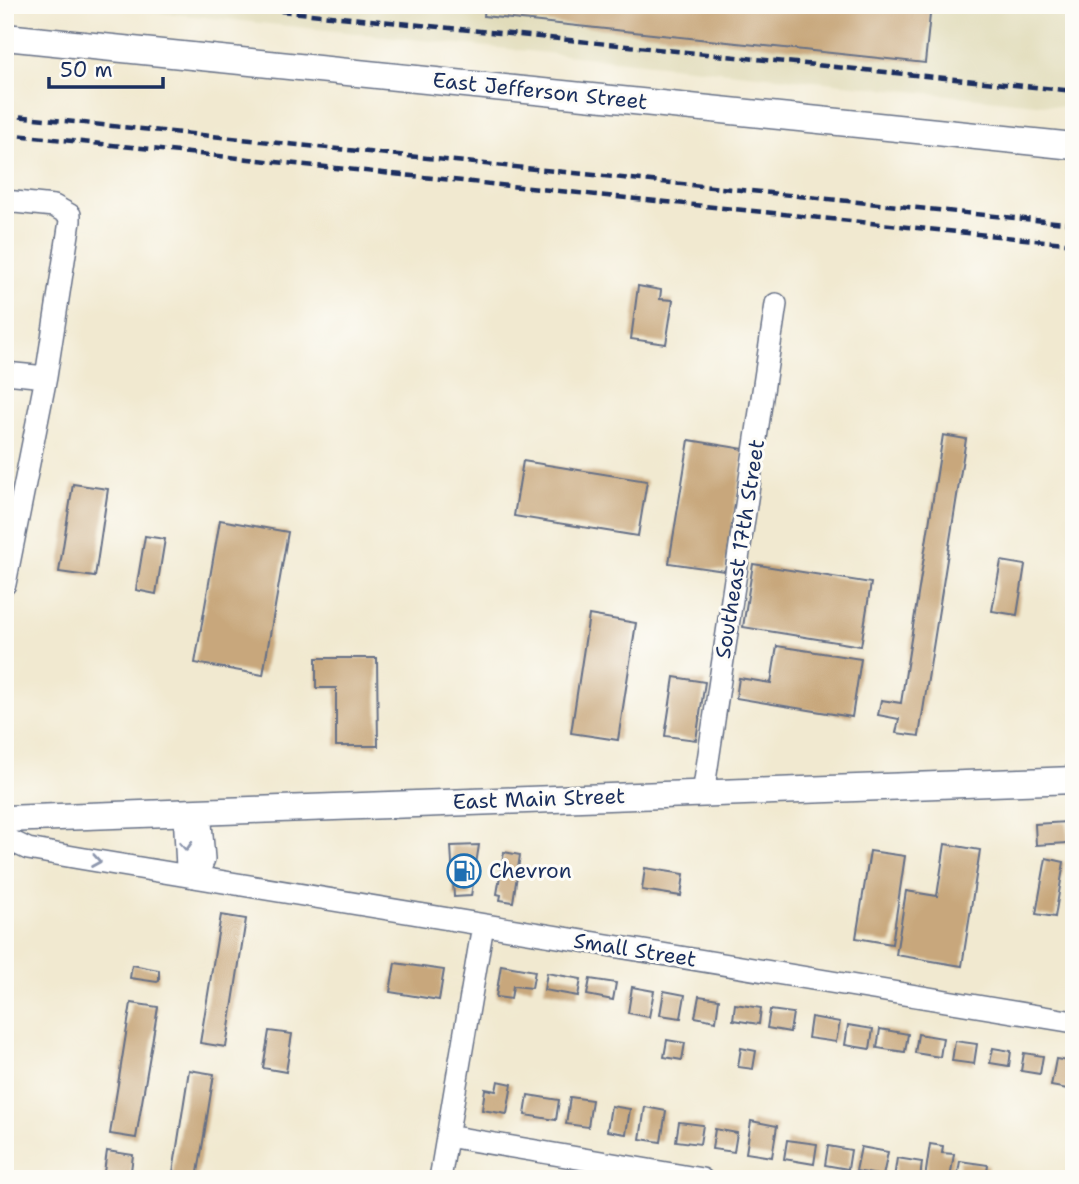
<svg xmlns="http://www.w3.org/2000/svg" width="1079" height="1184" font-family="'Shantell Sans',sans-serif">
<style>
.built{fill:#e1dcba}
.building{fill:#c8a77b}
.lines{fill:none;stroke-linecap:round;stroke-linejoin:round}
.minor-casing{stroke:#667086;stroke-width:24}
.major-casing{stroke:#667086;stroke-width:29}
.minor{stroke:#fff;stroke-width:21}
.major{stroke:#fff;stroke-width:26}
.rail{stroke:#1b2f5e;stroke-width:4.5;stroke-dasharray:10 5;stroke-linecap:butt}
.oneway{stroke:#8d97ae}
.labels{text-anchor:middle;stroke-width:6;stroke-linejoin:round;paint-order:stroke}
.street-label{font-size:21px;fill:#1b2f5e;stroke:#fdfcf7}
.poi-label{font-size:21px;fill:#1b2f5e;stroke:#fdfcf7;text-anchor:start}
</style>
<rect width="100%" height="100%" fill="#fdfcf7"/>
<filter id="ink" filterUnits="userSpaceOnUse"><feTurbulence type="fractalNoise" baseFrequency=".0143" numOctaves="2"/><feDisplacementMap in="SourceGraphic" scale="14" xChannelSelector="R" yChannelSelector="G"/><feConvolveMatrix kernelMatrix="1 2 1 2 8 2 1 2 1" color-interpolation-filters="sRGB"/></filter>
<filter id="wash" filterUnits="userSpaceOnUse"><feTurbulence type="fractalNoise" baseFrequency=".00686" numOctaves="4" result="noise"/><feDisplacementMap in="SourceGraphic" scale="28" xChannelSelector="R" yChannelSelector="G"/><feGaussianBlur stdDeviation="1.57" result="paint"/><feColorMatrix in="noise" values="0 0 0 0 0 0 0 0 0 0 0 0 0 0 0 0 0 1.4 0 .05"/><feComposite in="paint" operator="in"/></filter>
<g filter="url(#wash)">
<rect width="100%" height="100%" fill="#f1e9d0"/>
<!-- built -->
<path class="built" d="M87,5H1074V108Z"/>
<g id="blocks">
<!-- building -->
<path class="building" d="M485,5H931L925,63L484,16Z
M638,286L661,290L660,299L673,300L666,344L631,339Z
M943,435L966,439L919,736L896,733L899,719L878,715L881,700L901,703Z
M689,440L744,449L725,571L669,563Z
M523,461L647,481L638,536L514,516Z
M73,484L108,489L95,577L59,572Z
M220,520L288,532L263,675L195,663Z
M145,536L165,539L156,594L136,590Z
M1001,561L1025,565L1017,615L992,611Z
M753,564L871,583L861,646L743,627Z
M589,615L636,623L618,740L571,733Z
M777,646L861,659L852,717L736,698L739,678L771,683Z
M316,658H377L378,746H336V688H316Z
M674,677L705,682L696,740L665,736Z
M1067,822L1068,843L1036,845L1035,824Z
M945,844L980,850L962,966L896,955L906,891L937,896Z
M479,845L471,896L454,897L451,846Z
M870,851L905,856L892,944L856,938Z
M504,852L520,855L513,902L500,900L501,895L497,894Z
M1046,858L1064,862L1055,917L1036,914Z
M645,868L684,874L681,896L642,890Z
M221,915L246,919L226,1047L200,1043Z
M395,963L444,970L439,1000L390,992Z
M132,965L159,970V981L157,982L130,978Z
M501,965L535,971L532,988L513,986L511,999L496,997Z
M547,973L581,979L578,996L544,990Z
M590,979L616,983L613,1000L587,995Z
M632,987L654,991L649,1017L628,1013Z
M664,991L685,995L681,1018L660,1015Z
M699,996L719,999L716,1021L695,1017Z
M131,1003L158,1007L136,1138L110,1134Z
M735,1004L761,1008L759,1024L733,1020Z
M770,1010L793,1013L790,1032L767,1028Z
M811,1017L840,1022L836,1042L808,1038Z
M848,1025L873,1029L870,1049L845,1045Z
M880,1029L908,1034L905,1052L877,1048Z
M269,1031L292,1034L286,1072L263,1068Z
M918,1034L943,1038L940,1057L915,1053Z
M667,1040L685,1043L682,1060L664,1057Z
M955,1041L977,1044L974,1064L952,1061Z
M741,1048L756,1051L753,1069L738,1067Z
M993,1048L1011,1051L1009,1066L990,1063Z
M1024,1053L1043,1056L1040,1074L1021,1071Z
M1056,1059L1074,1062L1073,1090L1051,1086Z
M189,1070L214,1074L197,1179H172Z
M498,1081L512,1084L507,1114L482,1110L485,1089L496,1091Z
M528,1095L559,1100L556,1120L525,1115Z
M570,1097L592,1100L588,1127L566,1124Z
M611,1106L630,1109L626,1134L607,1131Z
M645,1107L666,1111L661,1142L640,1139Z
M751,1121L777,1126L772,1157L746,1153Z
M679,1122L703,1125L700,1144L676,1141Z
M715,1129L737,1133L734,1152L712,1149Z
M787,1140L817,1144L814,1164L784,1159Z
M930,1144L943,1146L942,1153L954,1154L950,1179L925,1178Z
M828,1146L851,1150L848,1169L825,1165Z
M861,1147L888,1152L883,1176L856,1171Z
M107,1151L133,1155L130,1179H103Z
M897,1158L922,1162L920,1179L894,1178Z
M960,1161L988,1165L986,1179H957Z"/>
</g>
</g>
<g filter="url(#ink)">
<use href="#blocks" fill-opacity="0" stroke="#667086" stroke-width="2"/>
<g class="lines">
<defs>
<path id="minor" d="M5,201L54,206L70,215V221L46,377L5,584
M5,373L46,377
M703,794L776,304
M184,812L187,867L197,877
M5,838L28,849L79,858L1074,1022
M197,877L204,859L200,811
M447,1136L702,1179
M440,1179L483,925"/>
<path id="major" d="M5,37L1074,146
M5,819L1074,780"/>
</defs>
<!-- minor casing -->
<use href="#minor" class="minor-casing"/>
<!-- major casing -->
<use href="#major" class="major-casing"/>
<!-- minor -->
<use href="#minor" class="minor"/>
<!-- major -->
<use href="#major" class="major"/>
<!-- rail -->
<path class="rail" d="M221,5L1074,91
M5,115L1074,224
M5,134L1074,244"/>
</g>
<!-- one-way arrows -->
<defs><path id="oneway-chevron" d="M-2-3.5L2.5 0L-2 3.5" fill="none" stroke-width="1.6" stroke-linecap="round" stroke-linejoin="round" transform="scale(1.75)"/></defs>
<g class="oneway">
<use href="#oneway-chevron" transform="translate(186 846) rotate(86)"/>
<use href="#oneway-chevron" transform="translate(96 861) rotate(9)"/>
</g>
</g>
<!-- icons -->
<defs>
<symbol id="fuel-ring" viewBox="-11 -11 22 22"><circle r="9.5" fill="#fdfcf7" stroke="#1f6fb2" stroke-width="1.5"/><path d="M-5.5-6h7V0h2V4h1.3V-2.5L3-4.5l.8-.8L6-3V5H2.5V1h-1V6h-7ZM-4.2-4.7v3.2H.2V-4.7Z" fill="#1f6fb2"/></symbol>
</defs>
<g fill-rule="evenodd">
<use href="#fuel-ring" x="445" y="852" width="38" height="38"/>
</g>
<g class="labels">
<!-- street labels -->
<g class="street-label">
<text transform="translate(540 91) rotate(6)" y="7">East Jefferson Street</text>
<text transform="translate(740 549) rotate(-81)" y="7">Southeast 17th Street</text>
<text transform="translate(539 799) rotate(-2)" y="7">East Main Street</text>
<text transform="translate(635 950) rotate(9)" y="7">Small Street</text>
</g>
<!-- poi labels -->
<g class="poi-label">
<text x="489" y="878">Chevron</text>
</g>
</g>
<!-- margin -->
<rect width="1079" height="1184" fill="none" stroke="#fdfcf7" stroke-width="28"/>
<!-- scale -->
<path d="M49 77v10h114v-10" fill="none" stroke="#1b2f5e" stroke-width="3.5"/>
<text x="60" y="77" font-size="21" fill="#1b2f5e" stroke="#fdfcf7" stroke-width="5" paint-order="stroke">50 m</text>
</svg>
